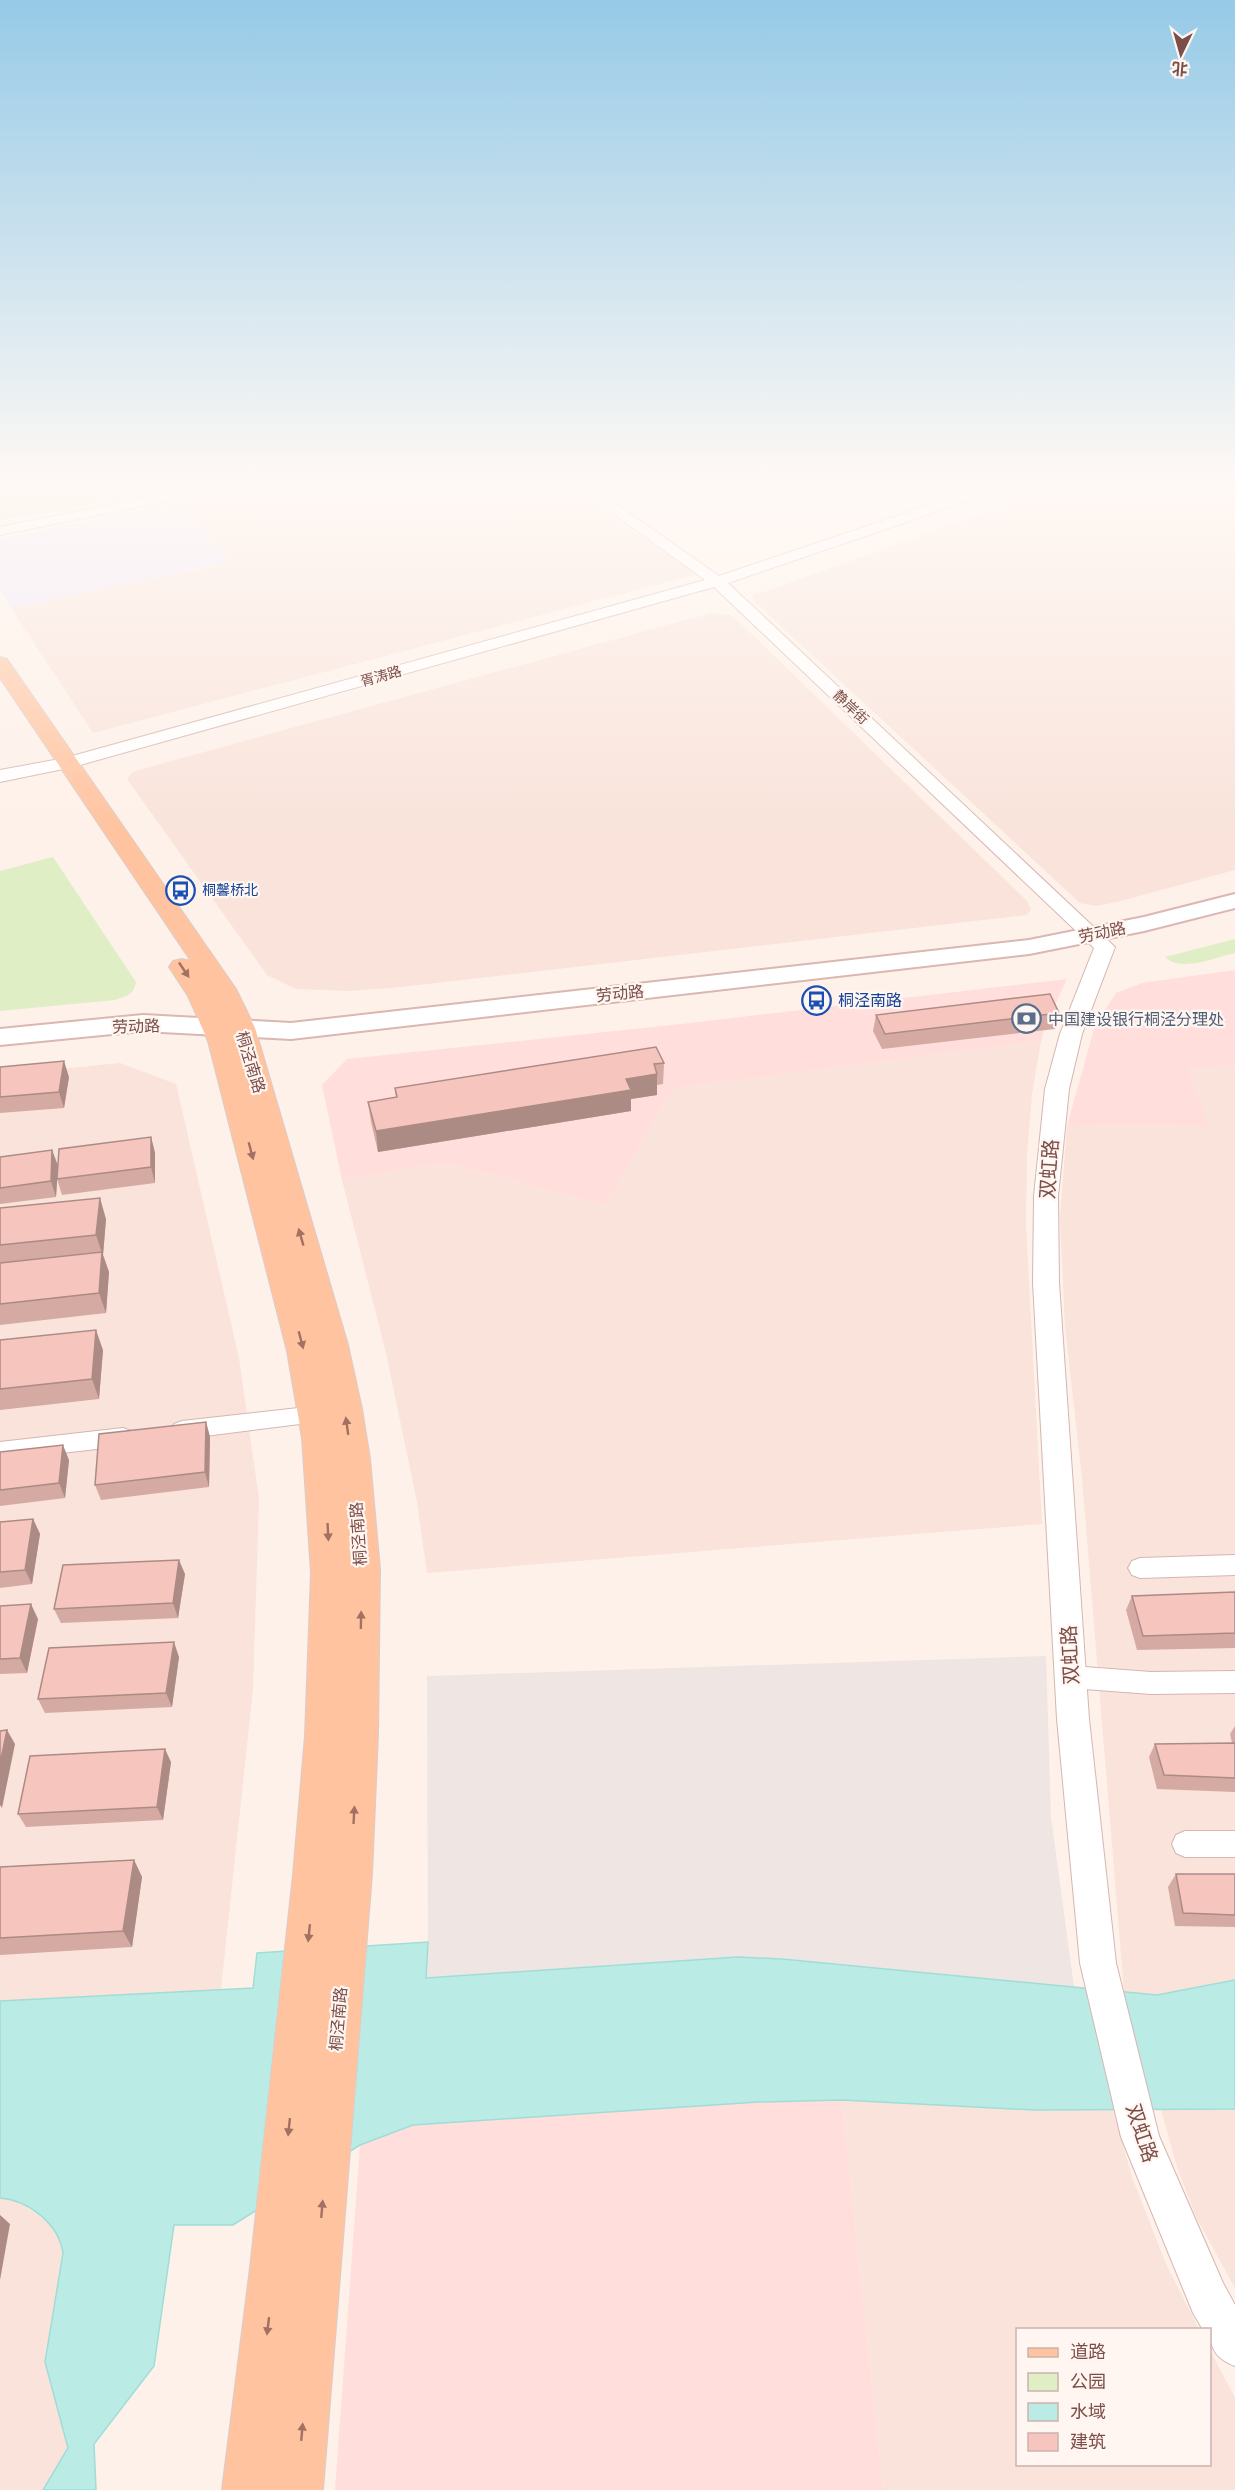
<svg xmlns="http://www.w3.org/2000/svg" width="1235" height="2490" font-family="Mulish,'Noto Sans SC',sans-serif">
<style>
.residential{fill:#f9e3da}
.commercial{fill:#ffdedc}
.industrial{fill:#efe5e2}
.education{fill:#eee5fb}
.green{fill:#e0eec5}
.water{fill:#bbebe5;stroke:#a0ddd7;stroke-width:1.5}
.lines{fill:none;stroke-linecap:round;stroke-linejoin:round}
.minor-casing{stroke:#d5b6b0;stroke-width:2}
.tertiary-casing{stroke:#d5b6b0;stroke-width:2}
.secondary-casing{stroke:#dab7af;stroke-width:4}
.primary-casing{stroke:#dacdcc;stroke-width:2}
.minor{fill:#fff;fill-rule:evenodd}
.tertiary{fill:#fff;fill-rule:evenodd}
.secondary{fill:#fff;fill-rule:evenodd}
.primary{fill:#ffc39f;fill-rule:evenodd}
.wall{fill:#d4aaa3}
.shaded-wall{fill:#ac8b85}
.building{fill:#f6c6be;stroke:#ac8b85;stroke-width:1.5}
.oneway{fill:#a37163}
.labels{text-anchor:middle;stroke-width:4.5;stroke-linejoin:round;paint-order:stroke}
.far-street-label{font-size:14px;fill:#7c4e49;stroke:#fff6f1}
.far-transit-label{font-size:14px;fill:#164399;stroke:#fff6f1;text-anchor:start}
.street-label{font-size:16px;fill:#7c4e49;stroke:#fff6f1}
.transit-label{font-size:16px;fill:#164399;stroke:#fff6f1;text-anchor:start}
.service-label{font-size:16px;fill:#4e5e75;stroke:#fff6f1;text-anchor:start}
.near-street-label{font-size:20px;fill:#7c4e49;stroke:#fff6f1}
</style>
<rect width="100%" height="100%" fill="#fef1e9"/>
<!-- residential -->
<path class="residential" d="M262,486H567L697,574L93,733L11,608L230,563L181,503Z
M1059,486H1205L1235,502V870L1117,902L1095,906L1080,903L754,601L753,596Z
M711,613L733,616L1027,901L1031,910L1026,915L392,988L348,991L296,989L267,975L127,779L132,772L142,769Z
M1041,1041L1032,1094L1027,1154L1026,1226L1042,1524L427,1573L417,1502L386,1353L342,1180L446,1163L606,1205L673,1088Z
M120,1063L176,1084L239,1358L259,1499L253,1689L221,1989L0,2001V1075Z
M1235,1066V1980L1158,1995L1124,1992L1082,1478L1065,1327L1060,1218L1067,1126L1207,1125L1188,1067Z
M842,2100L1034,2110H1113L1132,2177L1166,2264L1199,2329L1018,2330V2464H1210V2350L1235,2398V2490H883Z
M1235,2109V2288L1196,2217L1177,2167L1161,2110Z
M0,2198L16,2199L48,2223L62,2243L63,2253L45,2362L68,2448L43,2490H0Z"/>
<!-- commercial -->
<path class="commercial" d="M1235,970V1066L1188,1068L1208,1125L1067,1126L1095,1025L1116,993L1142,983Z
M1067,979L1045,1026L1041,1041L673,1088L606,1205L446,1163L342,1180L322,1085L347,1059L681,1024Z
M842,2100L883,2490H335L360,2145L413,2125L758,2102Z"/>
<!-- industrial -->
<path class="industrial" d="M1046,1656L1051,1817L1074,1987L782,1959L738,1957L426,1978L428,1942L427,1676Z"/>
<!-- education -->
<path class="education" d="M181,503L231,562L11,608L0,590V538Z"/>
<!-- green -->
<path class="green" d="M65,486H201L0,520V500Z
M53,857L136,982C134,995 126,996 115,1000L0,1011V871Z
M1235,939V953C1216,957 1181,973 1165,957Z"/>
<!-- water -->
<path class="water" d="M0,486H65L0,500Z
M428,1942L426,1978L738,1957L782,1959L1157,1995L1235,1980V2109L1034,2110L842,2100L758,2102L413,2125L360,2145L233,2225H174L154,2366L94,2444L96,2490H43L68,2448L45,2362L63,2253C59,2224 28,2200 0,2198V2001L253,1988L257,1953Z"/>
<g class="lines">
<defs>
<path id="minor" d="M316,1406L324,1408L327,1414L324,1420L316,1422L182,1439L174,1436L171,1430L174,1424L182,1421Z
M123,1428L131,1431L134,1437L131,1443L123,1446L0,1460V1442Z
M1235,1555V1575L1140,1578L1132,1575L1128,1568L1132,1561L1140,1558Z
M1071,1666L1151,1672L1235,1671V1693L1151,1694L1071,1688L1062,1685L1059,1677L1062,1669Z
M1185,1831H1235V1857H1185L1176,1853L1172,1844L1176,1835Z"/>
<path id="tertiary" d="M203,486H229L222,490L0,535V527Z
M575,486H591L719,576L986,486H1005L1003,489L728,583L1115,947L1082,1034L1069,1089L1058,1196L1059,1283L1089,1719L1116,1963L1159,2136L1223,2283L1235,2305V2366C1217,2359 1210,2350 1210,2330H1203L1193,2313L1121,2137L1080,1963L1057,1719L1033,1283L1034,1196L1045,1089L1060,1034L1094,948L714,587L73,767L0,782V770L65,758L705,580Z
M1215,486L1235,487V497Z"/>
<path id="secondary" d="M1235,894V908L1144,931L1029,954L291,1039L143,1031L0,1045V1029L143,1015L291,1023L1029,940L1144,917Z"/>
<path id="primary" d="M0,657L7,659L236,989L255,1028L348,1345L362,1409L370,1459L380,1569L378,1734L372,1874L323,2490H222L250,2268L293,1875L305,1736L311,1573L302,1438L287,1351L208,1041L188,996L169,967L173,961L182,959L191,961L0,678Z"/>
</defs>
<!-- minor casing -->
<use href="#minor" class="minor-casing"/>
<!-- tertiary casing -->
<use href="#tertiary" class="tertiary-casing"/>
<!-- secondary casing -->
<use href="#secondary" class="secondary-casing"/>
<!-- primary casing -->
<use href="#primary" class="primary-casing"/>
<!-- minor -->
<use href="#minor" class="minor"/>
<!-- tertiary -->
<use href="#tertiary" class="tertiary"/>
<!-- secondary -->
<use href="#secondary" class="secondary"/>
<!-- primary -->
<use href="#primary" class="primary"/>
</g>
<!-- wall -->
<path class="wall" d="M1059,1013L1055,1029L882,1049L873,1031L876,1015Z
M664,1063L663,1084L657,1085V1095L631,1099V1111L378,1152L371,1122L368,1102L396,1097L395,1088Z
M0,1067L69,1077L64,1108L0,1113Z
M151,1137L155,1153V1183L62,1195L57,1179Z
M52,1150L58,1166L56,1197L0,1204V1157Z
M0,1208L106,1219L103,1255L109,1272L106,1313L0,1325Z
M0,1340L103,1350L99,1399L0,1410Z
M206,1422L210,1437L209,1487L101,1500L95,1485Z
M0,1452L69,1460L65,1498L0,1506Z
M33,1519L40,1534L32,1584L0,1588V1522Z
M185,1574L178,1618L61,1623L54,1609Z
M1235,1592V1648L1137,1650L1126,1610L1132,1596Z
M0,1606L38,1619L27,1673L0,1674Z
M179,1657L172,1707L45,1713L38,1699Z
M1235,1726V1792L1157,1789L1149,1757L1155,1744L1232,1743L1230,1734Z
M171,1762L163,1820L26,1827L18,1814Z
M134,1860L142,1877L132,1947L0,1955V1867Z
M1176,1874H1235V1927L1175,1926L1168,1887Z"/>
<!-- shaded-wall -->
<path class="shaded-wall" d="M64,1061L69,1077L64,1108L59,1092Z
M657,1074V1095L631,1099V1111L378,1152L376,1131L626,1079Z
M151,1137L155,1153V1183L151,1167Z
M52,1150L58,1166L56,1197L51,1181Z
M100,1198L106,1219L103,1255L109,1272L106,1313L99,1293L102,1253L96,1235Z
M96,1330L103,1350L99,1399L92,1379Z
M206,1422L210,1437L209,1487L205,1472Z
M63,1445L69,1460L65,1498L59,1483Z
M33,1519L40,1534L32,1584L25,1570Z
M179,1560L185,1574L178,1618L173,1603Z
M31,1604L38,1619L27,1673L20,1658Z
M174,1642L179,1657L172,1707L166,1693Z
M7,1730L15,1744L2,1808L0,1805V1764Z
M165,1749L171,1762L163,1820L157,1807Z
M134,1860L142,1877L132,1947L123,1931Z
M0,2215L10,2224L0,2280Z"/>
<!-- building -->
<path class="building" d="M1050,994L1059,1013L885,1034L876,1015Z
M656,1047L664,1063L654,1064L657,1074L626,1079L631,1090L376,1131L368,1102L397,1097L395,1088Z
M64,1061L59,1092L0,1097V1067Z
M151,1137V1167L57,1179L59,1149Z
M52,1150L51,1181L0,1188V1157Z
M100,1198L96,1235L0,1245V1208Z
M102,1252L99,1293L0,1304V1263Z
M96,1330L92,1379L0,1389V1340Z
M206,1422L205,1472L95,1485L99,1434Z
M63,1445L59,1483L0,1490V1452Z
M33,1519L25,1570L0,1572V1522Z
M179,1560L173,1603L54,1609L63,1565Z
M1235,1592V1633L1143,1636L1132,1596Z
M31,1604L20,1658L0,1659V1606Z
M174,1642L166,1693L38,1699L49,1648Z
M7,1730L0,1764V1731Z
M1235,1743V1778L1164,1775L1155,1744Z
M165,1749L157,1807L18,1814L30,1756Z
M134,1860L123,1931L0,1938V1867Z
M1176,1874H1235V1915L1183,1913Z"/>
<!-- one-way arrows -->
<defs><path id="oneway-solid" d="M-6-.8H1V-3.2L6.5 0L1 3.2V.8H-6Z" transform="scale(1.5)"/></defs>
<g class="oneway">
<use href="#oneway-solid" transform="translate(184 970) rotate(56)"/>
<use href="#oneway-solid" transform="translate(251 1151) rotate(75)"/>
<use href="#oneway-solid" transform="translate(301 1237) rotate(-106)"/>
<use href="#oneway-solid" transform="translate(301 1340) rotate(75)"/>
<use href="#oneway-solid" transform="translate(347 1426) rotate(-98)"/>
<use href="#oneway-solid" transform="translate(328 1532) rotate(87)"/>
<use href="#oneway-solid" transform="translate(361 1620) rotate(-89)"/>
<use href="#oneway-solid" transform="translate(354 1815) rotate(-87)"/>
<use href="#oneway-solid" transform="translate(309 1933) rotate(96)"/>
<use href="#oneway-solid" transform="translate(289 2127) rotate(96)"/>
<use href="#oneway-solid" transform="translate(322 2209) rotate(-85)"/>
<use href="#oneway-solid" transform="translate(268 2326) rotate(97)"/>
<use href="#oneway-solid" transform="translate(302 2432) rotate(-85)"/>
</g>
<!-- sky -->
<linearGradient id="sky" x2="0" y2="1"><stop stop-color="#96cae7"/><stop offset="0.58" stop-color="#fff9f5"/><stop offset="1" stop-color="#fff9f5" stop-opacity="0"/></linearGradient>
<rect width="1235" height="834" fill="url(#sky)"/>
<!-- icons -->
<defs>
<symbol id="bus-ring" viewBox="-11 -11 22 22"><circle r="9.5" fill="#fff6f1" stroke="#1a4fb4" stroke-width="1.5"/><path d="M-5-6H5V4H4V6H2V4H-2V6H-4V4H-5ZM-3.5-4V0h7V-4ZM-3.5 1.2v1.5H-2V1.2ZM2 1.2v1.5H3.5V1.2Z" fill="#1a4fb4"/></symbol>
<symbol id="bank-ring" viewBox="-11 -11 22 22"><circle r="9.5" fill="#fff6f1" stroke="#5c6f8a" stroke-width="1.5"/><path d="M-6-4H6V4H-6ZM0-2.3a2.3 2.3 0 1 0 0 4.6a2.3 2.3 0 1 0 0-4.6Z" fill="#5c6f8a"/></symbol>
</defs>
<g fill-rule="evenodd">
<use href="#bus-ring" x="164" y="874" width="33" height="33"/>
<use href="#bus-ring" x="800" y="984" width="33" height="33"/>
<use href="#bank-ring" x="1010" y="1002" width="33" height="33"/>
</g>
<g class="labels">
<!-- far-street labels -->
<g class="far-street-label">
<text transform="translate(381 676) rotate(-16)" y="5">胥涛路</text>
<text transform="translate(851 707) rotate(43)" y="5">静岸街</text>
</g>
<!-- far-transit labels -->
<g class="far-transit-label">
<text x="202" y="895">桐馨桥北</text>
</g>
<!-- street labels -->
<g class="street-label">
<text transform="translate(1102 932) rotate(-12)" y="6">劳动路</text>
<text transform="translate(620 993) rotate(-6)" y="6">劳动路</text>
<text transform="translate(136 1026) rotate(-2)" y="6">劳动路</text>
<text transform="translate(251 1062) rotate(73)" y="6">桐泾南路</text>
<text transform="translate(358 1534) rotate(-94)" y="6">桐泾南路</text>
<text transform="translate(338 2019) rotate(-85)" y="6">桐泾南路</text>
</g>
<!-- transit labels -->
<g class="transit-label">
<text x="838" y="1006">桐泾南路</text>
</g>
<!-- service labels -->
<g class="service-label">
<text x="1048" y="1025">中国建设银行桐泾分理处</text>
</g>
<!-- near-street labels -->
<g class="near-street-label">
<text transform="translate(1049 1169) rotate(-86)" y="7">双虹路</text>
<text transform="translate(1070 1655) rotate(-93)" y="7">双虹路</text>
<text transform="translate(1142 2133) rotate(72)" y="7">双虹路</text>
</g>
</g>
<!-- legend -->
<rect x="1016" y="2328" width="195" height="138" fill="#fff6f1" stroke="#cbb3ae" stroke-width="1.5"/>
<rect x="1028" y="2348" width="30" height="9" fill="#ffc39f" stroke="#cbb3ae" stroke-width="1.5"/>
<text x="1070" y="2358" font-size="18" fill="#7c4e49">道路</text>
<rect x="1028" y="2373" width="30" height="18" fill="#e0eec5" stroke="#cbb3ae" stroke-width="1.5"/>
<text x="1070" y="2388" font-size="18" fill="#7c4e49">公园</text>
<rect x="1028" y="2403" width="30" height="18" fill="#bbebe5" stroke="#cbb3ae" stroke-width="1.5"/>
<text x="1070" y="2418" font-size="18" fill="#7c4e49">水域</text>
<rect x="1028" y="2433" width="30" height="18" fill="#f6c6be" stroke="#cbb3ae" stroke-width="1.5"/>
<text x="1070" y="2448" font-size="18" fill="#7c4e49">建筑</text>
<!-- north arrow -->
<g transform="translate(1181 54) rotate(185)" stroke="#fff6f1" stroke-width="4.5" paint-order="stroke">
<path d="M0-4.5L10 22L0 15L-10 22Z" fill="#7c4e49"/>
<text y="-9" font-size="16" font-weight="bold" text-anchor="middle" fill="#7c4e49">北</text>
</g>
</svg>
